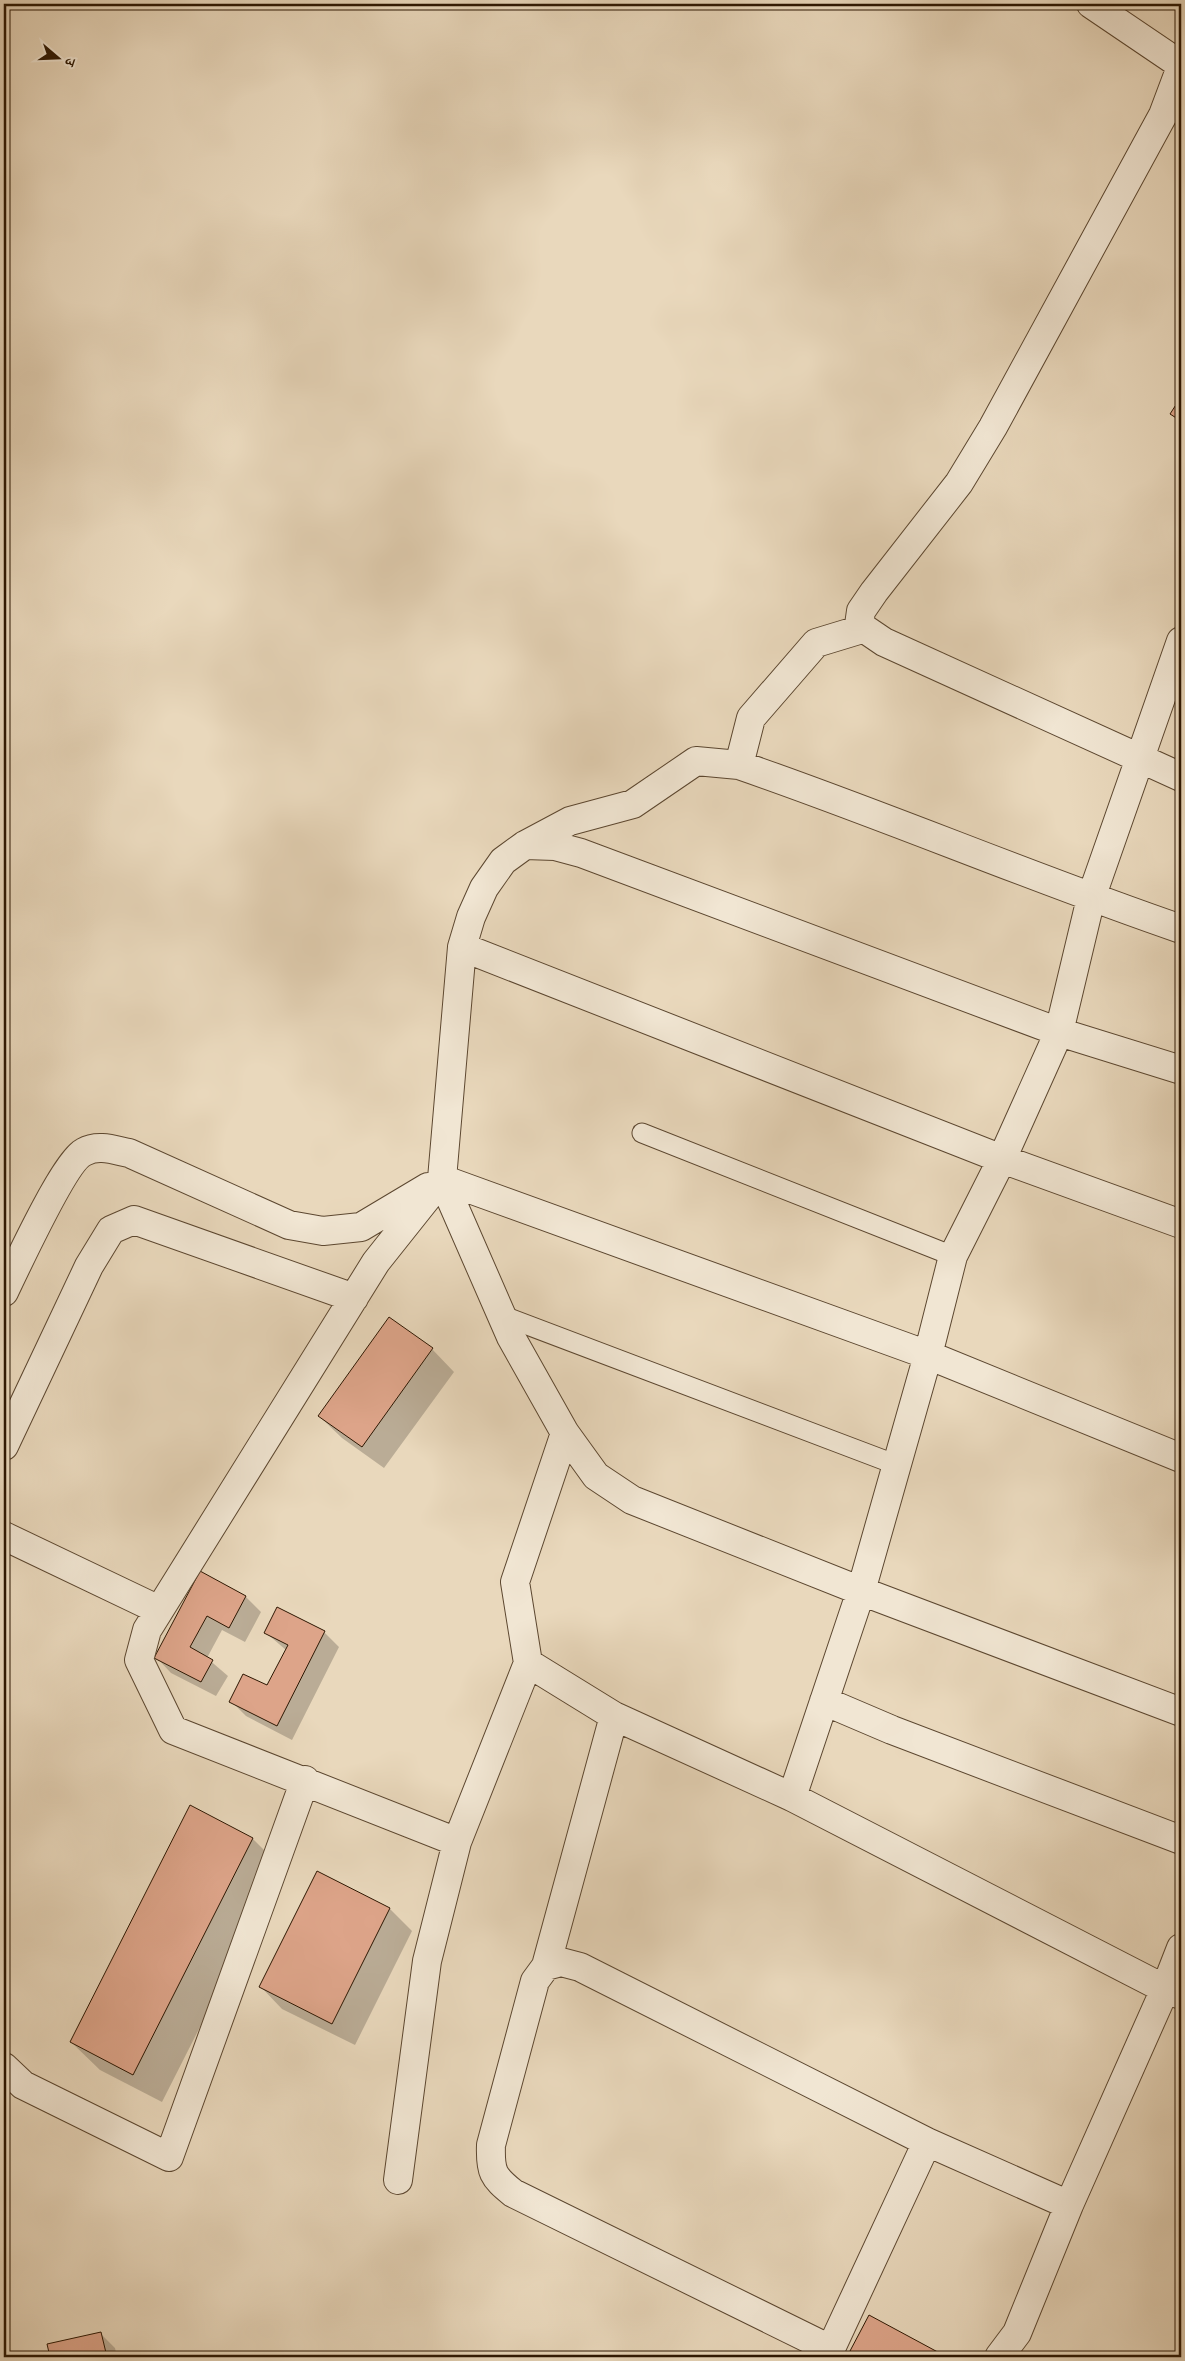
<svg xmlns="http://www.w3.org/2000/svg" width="1185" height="2361" font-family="'IM FELL DW Pica','Noto Serif Devanagari',serif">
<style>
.shadow{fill:#0003}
.building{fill:#dda489;stroke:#2d1702}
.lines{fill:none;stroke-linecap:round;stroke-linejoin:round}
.lane-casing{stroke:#5c4730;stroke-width:21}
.street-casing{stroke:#5c4730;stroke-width:30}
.lane{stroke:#f1e6d3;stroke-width:19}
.street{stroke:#f1e6d3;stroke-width:28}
</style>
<rect width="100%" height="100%" fill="#e9d8bc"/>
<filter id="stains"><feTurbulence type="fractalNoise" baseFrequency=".004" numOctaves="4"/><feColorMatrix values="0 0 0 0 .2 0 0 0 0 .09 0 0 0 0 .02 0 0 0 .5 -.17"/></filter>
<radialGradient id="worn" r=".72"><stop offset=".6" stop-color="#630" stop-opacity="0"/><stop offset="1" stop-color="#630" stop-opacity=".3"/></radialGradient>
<!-- shadow -->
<path class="shadow" d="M389,1319L432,1349L454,1372L384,1468L342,1438L319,1416Z
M200,1573L246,1597L261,1612L245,1642L222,1630L207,1658L228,1676L216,1696L171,1673L156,1657Z
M265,1632H324L339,1647L292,1740L246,1716L231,1701L268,1687L286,1650Z
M190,1807L253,1839L281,1867L162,2102L100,2070L71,2042Z
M317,1872L390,1909L412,1931L355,2045L282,2009L260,1986Z
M869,2317L945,2357H858L851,2351Z
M100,2333L115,2348L117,2357H51L48,2345Z"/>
<!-- building -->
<path class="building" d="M1181,397V421L1170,414Z
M389,1317L433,1348L362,1447L318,1416Z
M200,1571L246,1596L229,1628L207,1616L190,1647L213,1660L201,1682L154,1658Z
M277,1607L325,1631L277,1726L229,1702L243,1674L267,1685L288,1645L264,1633Z
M190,1805L253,1838L133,2075L70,2042Z
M317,1871L390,1908L332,2024L259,1987Z
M869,2315L947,2357H862L850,2351Z
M101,2332L107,2357H50L47,2344Z"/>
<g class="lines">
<defs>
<path id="lane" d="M642,1133L953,1256
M501,1315L897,1465"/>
<path id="street" d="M1091,4L1181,65
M1181,67L1163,115L993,427L959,483L874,592L861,611L859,625L884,642L1181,777
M862,629L816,643L751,718L739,765L696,761L633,804L570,821L525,845L503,861L484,888L471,917L462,947L442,1179L511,1337L565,1433L596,1476L632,1500L861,1591L1181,1712
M739,765C887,816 1032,878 1181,929
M525,845L555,846L581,853L1059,1032L1181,1070
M462,947L1002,1159L1181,1224
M442,1179L376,1262L147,1630L139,1660L173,1730L457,1842
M442,1179L928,1355L1181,1458
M4,1292C16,1267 65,1161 84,1152C98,1144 114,1150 129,1153L289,1225L323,1231L361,1227L428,1187
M4,1446L89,1266L111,1230L134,1220L354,1298
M4,1536L159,1610
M528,1663L614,1716L792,1797L861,1591L928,1355L953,1256L1002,1159L1059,1032L1091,898L1181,641
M824,1701L892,1730L1181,1840
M614,1716L546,1966L535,1981L491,2145C490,2172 493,2177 513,2193L830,2349
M788,1795L1165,1989L1181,1995
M546,1966L561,1962L580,1967L927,2142L1069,2205
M4,2067L23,2085L169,2157L305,1780
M398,2180L427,1961L457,1842L528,1663L515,1582L565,1433
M827,2357L927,2142
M999,2357L1017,2333L1069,2205L1165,1989L1181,1948"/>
</defs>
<!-- lane casing -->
<use href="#lane" class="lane-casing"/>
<!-- street casing -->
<use href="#street" class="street-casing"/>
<!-- lane -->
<use href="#lane" class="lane"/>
<!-- street -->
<use href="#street" class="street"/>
</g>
<!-- margin -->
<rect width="1185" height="2361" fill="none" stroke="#e9d8bc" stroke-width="20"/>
<rect x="5" y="5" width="1175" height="2351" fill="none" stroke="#2d1702" stroke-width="2.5"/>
<rect x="10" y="10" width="1165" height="2341" fill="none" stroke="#2d1702"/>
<!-- north arrow -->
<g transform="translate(58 58) rotate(109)" stroke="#f1e6d3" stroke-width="4" paint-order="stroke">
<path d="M0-4L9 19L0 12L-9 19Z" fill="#2d1702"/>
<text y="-8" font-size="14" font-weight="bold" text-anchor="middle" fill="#2d1702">उ</text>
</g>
<rect width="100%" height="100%" filter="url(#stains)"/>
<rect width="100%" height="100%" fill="url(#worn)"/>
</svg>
